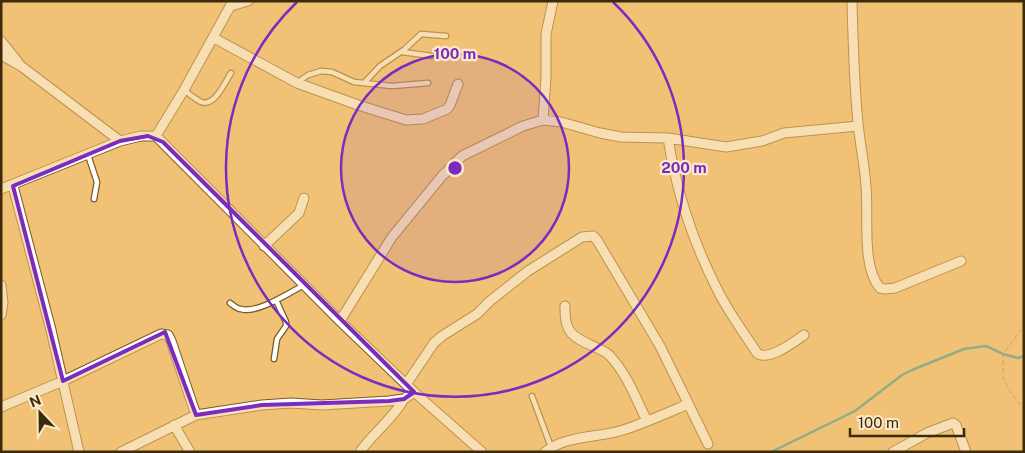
<svg xmlns="http://www.w3.org/2000/svg" width="1025" height="453" font-family="'Public Sans',sans-serif">
<style>
.lines{fill:none;stroke-linecap:round;stroke-linejoin:round}
.stream{stroke:#189599;stroke-width:2.5}
.service-casing{stroke:#7b591d;stroke-width:7}
.minor-casing{stroke:#7b591d;stroke-width:11}
.path{stroke:#9f7c44;stroke-width:1;stroke-dasharray:5 2.5;stroke-linecap:butt}
.service{stroke:#fff;stroke-width:4.5}
.minor{stroke:#fff;stroke-width:9}
.marked{fill:none;stroke:#7b2cbf;stroke-width:4;stroke-linejoin:round}
.ring{fill:none;stroke:#7b2cbf;stroke-width:2.5}
.centre{fill:#7b2cbf;stroke:#fce9cb;stroke-width:2.5}
.ring-label{font-size:15px;text-anchor:middle;font-weight:bold;fill:#7b2cbf;stroke:#fce9cb;stroke-width:4.5;stroke-linejoin:round;paint-order:stroke}
</style>
<rect width="100%" height="100%" fill="#f1c275"/>
<g class="lines">
<!-- stream -->
<path class="stream" d="M771,452L855,411L902,375L912,370L964,349L986,346L1003,354L1018,358L1024,356"/>
<defs>
<path id="service" d="M402,52L432,56
M298,82L308,75L321,71L332,72L354,82L392,86L428,83
M365,82L380,66L405,49L421,34L446,36
M184,90C189,94 195,99 201,102C215,107 225,82 231,73
M88,155L97,182L94,199
M230,303C234,306 237,309 241,309C257,314 289,293 304,285
M274,359L277,339L286,326V322L276,300
M532,396L551,447"/>
<path id="minor" d="M852,1C853,42 854,82 858,123C860,145 865,166 866,187C869,216 861,266 880,288L885,289L895,288L961,261
M231,6L248,1
M214,38L297,83L358,105L406,120L423,119L447,109L450,105L458,84
M1,41L18,62
M1,55L21,66L120,141
M543,120L546,77V34L553,1
M156,136L184,90L233,1
M668,138C676,190 694,244 718,291C729,313 744,333 757,353C768,362 794,342 804,335
M13,186L51,330L79,452
M1,189L120,141L141,136H156L340,321L414,392L482,452
M264,246L299,213L304,198
M1,285L3,303L1,315
M565,306C564,334 573,337 597,348C601,350 607,352 610,356C627,374 636,399 647,421
M340,321L392,237L442,176L462,156L523,126L543,120L561,122L600,133L621,137L668,138L726,147L762,141L784,133L858,126
M407,383L434,343L442,336L477,314L490,301L528,271L582,237L593,236L597,240L660,346L708,444
M1,407L63,381L161,334L168,335L171,341L196,415
M174,425L190,452
M121,452L196,415L262,405L291,403L322,405L389,401L404,399L414,392
M360,452C373,433 393,419 404,399
M545,452C566,435 598,438 623,430C645,423 667,413 688,404
M893,452L927,433L953,423L956,425L966,452"/>
</defs>
<!-- service casing -->
<use href="#service" class="service-casing"/>
<!-- minor casing -->
<use href="#minor" class="minor-casing"/>
<!-- path -->
<path class="path" d="M1024,322L1021,330L1003,354V378L1011,393L1024,409"/>
<!-- service -->
<use href="#service" class="service"/>
<!-- minor -->
<use href="#minor" class="minor"/>
</g>
<!-- marked area -->
<path d="M0 0H1025V453H0ZM148,136L163,142L414,392L404,399L389,401L262,405L196,415L165,332L63,381L13,186L120,141Z" fill="#f1c275" fill-opacity=".55" fill-rule="evenodd"/>
<path class="marked" d="M148,136L163,142L414,392L404,399L389,401L262,405L196,415L165,332L63,381L13,186L120,141Z"/>
<!-- distance rings -->
<circle cx="455" cy="168" r="114" fill="#7b2cbf" fill-opacity=".12"/>
<g class="ring">
<circle cx="455" cy="168" r="114"/>
<path d="M613 2A229 229 0 1 1 297 2"/>
</g>
<circle cx="455" cy="168" r="8" class="centre"/>
<g class="ring-label">
<text x="455" y="59">100 m</text>
<text x="684" y="173">200 m</text>
</g>
<!-- border -->
<rect width="1025" height="453" fill="none" stroke="#3d2a09" stroke-width="5"/>
<!-- north arrow -->
<g transform="translate(40 413) rotate(338)" stroke="#fce9cb" stroke-width="4" paint-order="stroke">
<path d="M0-4L9 19L0 12L-9 19Z" fill="#3d2a09"/>
<text y="-8" font-size="14" font-weight="bold" text-anchor="middle" fill="#3d2a09">N</text>
</g>
<!-- scale -->
<path d="M850 428v8h114v-8" fill="none" stroke="#3d2a09" stroke-width="2.5"/>
<text x="858" y="428" font-size="15" fill="#3d2a09" stroke="#fce9cb" stroke-width="4" paint-order="stroke">100 m</text>
</svg>
